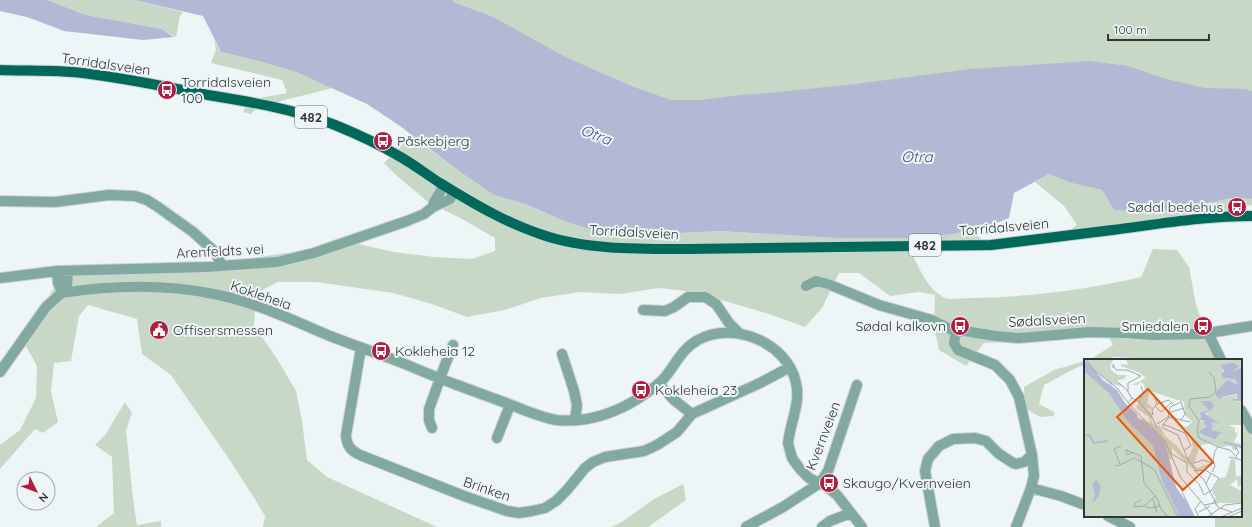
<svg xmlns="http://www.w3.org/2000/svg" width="1252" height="527" font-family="Quicksand,sans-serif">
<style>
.green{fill:#c7d8c7}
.water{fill:#b3b8d5}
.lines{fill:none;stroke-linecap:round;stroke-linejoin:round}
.minor-casing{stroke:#ccd2d4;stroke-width:12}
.major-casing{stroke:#ccd2d4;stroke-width:12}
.minor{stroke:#81a99f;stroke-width:10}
.major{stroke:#01695a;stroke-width:10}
.labels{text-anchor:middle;stroke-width:4;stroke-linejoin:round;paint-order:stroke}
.shield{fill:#eef5f7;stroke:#6a6f6f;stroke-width:1}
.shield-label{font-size:13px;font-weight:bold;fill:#323535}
.street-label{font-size:14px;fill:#323535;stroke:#eef5f7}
.poi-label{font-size:14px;fill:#323535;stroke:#eef5f7;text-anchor:start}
.water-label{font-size:15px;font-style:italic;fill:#49507b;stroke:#eef5f7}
.inset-river{fill:none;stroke:#b3b8d5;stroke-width:2}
.inset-road{fill:none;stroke:#a3a8a9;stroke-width:1}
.view{fill:#e8590c;fill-opacity:0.15;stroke:#e8590c;stroke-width:2}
.inset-edge{fill:none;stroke:#323535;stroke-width:2}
</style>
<rect width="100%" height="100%" fill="#eef5f7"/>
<!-- green -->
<path class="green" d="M47,0H134L183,12L180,16L176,37L162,29L86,15Z
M349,0H1252V131L685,134Z
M214,40L221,52L259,61L296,72L333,88L257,107L251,114L243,112L249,100L287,93L282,80L211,63L216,50Z
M411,135L463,174L494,195L528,205L564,221L601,233L642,235L719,231L836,238H914L954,234L977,229L975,233L985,243L1029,241L1057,237L1062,236L1077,225L1064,206L1035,182L1049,174L1071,183L1102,190L1114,210L1155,213L1193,206L1232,198L1252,199V205L1187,220L1111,229L1015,244L920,248L911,252C920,269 927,289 945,298C950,300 965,298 972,298C1029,297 1085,290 1141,277L1153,249L1177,250L1189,267L1196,305L1210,343L1220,360H1155L1153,359L1114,357L1103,360H1087L1091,359L1113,345L1108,335L1071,334L1027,341L984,343L966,366L939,350L934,327L935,295L919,292L890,296L859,273H839L822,308L805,327L769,314L694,292L659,288L620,294L580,292L541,298L505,310L467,317L432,304L393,293L316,282H278L256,293L254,326L276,357L296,391L302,421L307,460L327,477L437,527H263L265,516L251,493L229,459L171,375L142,354L137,319L88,305L79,316L71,361L54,363L51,391L58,422L43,433L35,429L0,469V445L20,430L36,398L37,366L23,341L0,371V364L12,353L54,288L79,274L158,267L198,266L354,243L394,252L434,257L472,259L495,251V238L462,219L428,202L397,176L384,163Z
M1085,361V365L1078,367L1044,385L1039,404L1054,412V416L1040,417L1025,408L1024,387L1054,370Z
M125,402L132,413L126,430L133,499L137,525L161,521V527H96L114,513L112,457L95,445L105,435Z
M1241,406L1252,438V527H1215V516H1241Z
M683,484L686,500L648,527H611L622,522L654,499Z"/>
<!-- water -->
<path class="water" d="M0,0H47L86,15L162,29L174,37L143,40L64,31L27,17L0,11Z
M134,0H452L456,3L493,17L564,56L599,72L634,87L671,100H701L740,95L779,92L855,84L970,69L1089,61L1128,66L1166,79L1205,88L1245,89L1252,91V199L1232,198L1193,206L1155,213L1114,210L1102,190L1071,183L1049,174L1014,193L1009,218L992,225L954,234L914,238H836L719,231L642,235L601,233L564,221L528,205L494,195L463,174L400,126L367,104L296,72L259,61L221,52L203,16Z"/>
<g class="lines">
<defs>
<path id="minor" d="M0,201L55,202L109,195L135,196L147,200L158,207L193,232L215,252L222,266
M433,207L434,202L444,185
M57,271L58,283L62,293
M0,278L57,271L206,267L277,262L314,253L407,221L424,214L433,207L450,199L454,192
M806,286L816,281L828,284L879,305L932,320L956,332L965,331L995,336L1019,338L1089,332L1127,333L1153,335L1202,334L1252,326
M62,293C113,285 164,284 214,294C255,302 292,320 330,336C353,345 377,353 400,362C419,370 438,378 457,385C473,391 490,397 506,403C522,409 539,417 556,420C587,423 614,414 639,398C649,391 659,385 666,376C676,363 683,348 698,340C733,320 788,343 796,383C801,403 790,423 788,443L792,458L800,469L809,478L826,486L837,495L862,527
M643,310L665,311L674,307L688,297H705L716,304L729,323L739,333
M956,332L954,343L958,350L995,365L1010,380L1019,397L1032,455L1034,476L1031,488L1016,527
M1208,333L1221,360
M361,348L346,435C347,446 350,450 360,455L464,496L507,511L519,513L532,511L545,508L556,501L567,490L585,468L593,462L605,457L644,451L657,445L677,432L692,414L760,383L790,367
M562,354L574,391L577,405L575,420
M0,372L46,307L67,288L68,271
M659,384L674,400L692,414
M1241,410L1252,429
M432,428L429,420V409L445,365L453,345
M497,438L510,405
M1031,488L1061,496L1085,505
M1108,516L1130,527
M746,527L783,507L820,483L828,471L857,385
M822,527L830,521L851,513
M935,527L925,471L928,459L939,446L953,439L975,438L986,441L998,453L1013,463L1016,464L1024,462L1032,455"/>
<path id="major" d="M0,70C28,71 56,70 83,73C125,78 167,87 208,95C251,102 294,109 335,125C357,134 377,143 397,155C412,163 426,174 440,183C471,202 504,222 540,234C584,250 640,249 687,249L991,245C1031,240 1072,235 1112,230C1159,224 1205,216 1252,216"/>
</defs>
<!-- minor casing -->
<use href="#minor" class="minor-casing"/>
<!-- major casing -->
<use href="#major" class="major-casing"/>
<!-- minor -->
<use href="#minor" class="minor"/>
<!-- major -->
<use href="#major" class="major"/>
</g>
<!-- icons -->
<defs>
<symbol id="bus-disc" viewBox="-11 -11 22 22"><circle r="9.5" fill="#b01d41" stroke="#eef5f7"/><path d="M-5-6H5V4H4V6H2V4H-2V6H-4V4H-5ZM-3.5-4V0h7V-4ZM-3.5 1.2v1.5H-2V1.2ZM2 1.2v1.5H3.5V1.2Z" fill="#fff"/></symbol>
<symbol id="civic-disc" viewBox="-11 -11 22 22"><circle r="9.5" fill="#b01d41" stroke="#eef5f7"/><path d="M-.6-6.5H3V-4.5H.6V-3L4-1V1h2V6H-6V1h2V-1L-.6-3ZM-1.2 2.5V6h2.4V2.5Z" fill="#fff"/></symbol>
</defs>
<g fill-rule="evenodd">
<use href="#bus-disc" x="156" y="79" width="22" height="22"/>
<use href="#bus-disc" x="372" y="130" width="22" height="22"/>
<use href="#bus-disc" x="1226" y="196" width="22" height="22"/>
<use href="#bus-disc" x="949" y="315" width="22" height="22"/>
<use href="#bus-disc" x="1192" y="315" width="22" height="22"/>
<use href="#civic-disc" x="148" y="319" width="22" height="22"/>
<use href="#bus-disc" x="370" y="340" width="22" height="22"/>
<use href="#bus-disc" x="630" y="379" width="22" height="22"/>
<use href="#bus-disc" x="818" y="472" width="22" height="22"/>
</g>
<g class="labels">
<!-- shield labels -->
<g class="shield">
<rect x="295" y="106" width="32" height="22" rx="3"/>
<rect x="909" y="234" width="32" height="22" rx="3"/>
</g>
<g class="shield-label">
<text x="311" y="122">482</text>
<text x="925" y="250">482</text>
</g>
<!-- street labels -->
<g class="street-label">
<text transform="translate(106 64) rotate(8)" y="5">Torridalsveien</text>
<text transform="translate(1004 227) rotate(-5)" y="5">Torridalsveien</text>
<text transform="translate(634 232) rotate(3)" y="5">Torridalsveien</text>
<text transform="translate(220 251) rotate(-3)" y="5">Arenfeldts vei</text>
<text transform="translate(261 295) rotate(19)" y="5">Kokleheia</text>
<text transform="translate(1047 320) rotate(-3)" y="5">Sødalsveien</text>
<text transform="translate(823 436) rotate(-69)" y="5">Kvernveien</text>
<text transform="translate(487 489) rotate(19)" y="5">Brinken</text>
</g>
<!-- poi labels -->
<g class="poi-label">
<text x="181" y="87">Torridalsveien<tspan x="181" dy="16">100</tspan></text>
<text x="397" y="146">Påskebjerg</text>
<text x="1223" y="212" text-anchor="end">Sødal bedehus</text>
<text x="946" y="331" text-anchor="end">Sødal kalkovn</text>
<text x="1189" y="331" text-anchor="end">Smiedalen</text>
<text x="173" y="335">Offisersmessen</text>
<text x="395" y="356">Kokleheia 12</text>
<text x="655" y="395">Kokleheia 23</text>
<text x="843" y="488">Skaugo/Kvernveien</text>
</g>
<!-- water labels -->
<g class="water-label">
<text transform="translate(596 135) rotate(21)" y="5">Otra</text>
<text x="917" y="162">Otra</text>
</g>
</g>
<!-- overview -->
<g transform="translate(1084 359)">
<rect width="158" height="158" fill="#eef5f7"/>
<path d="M1,0H30L26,6L27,11L34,16H43L40,20L30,22L42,28L28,25L27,27L22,20L7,10ZM42,0H157L158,12L156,9L155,12H147L156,7L139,8V15H137L139,19L151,20L154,26L142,22L130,35L136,41V38L154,36V39L151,38L153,43H158V66H144L151,69V74L154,73L150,83L156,85L158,90L153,87L149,92L148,88L145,87L135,88L127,84L118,86L115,88L110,106L113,109L127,104L128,107L118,109L122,112H111L88,89V100H85L81,83L52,57L66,64L65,58L52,49L61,31L60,25L56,23L54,26H48L62,19L56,14L37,7V5L44,6ZM66,32L100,43L101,56L108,63L103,68L91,66L100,68L107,78L109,89L103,100L93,87L81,77L76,67L70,66L67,61L69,55L61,48L68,51L69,48L63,45ZM120,42L128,44V47L125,53L120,56L135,64L128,62V71L146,75L136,74L131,81L116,74L122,69L119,63H122L117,62L118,57L115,54L125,51ZM0,4L71,84L102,158H0ZM147,100L151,101L152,117H158V125L154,128L153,120L146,126L158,132V144H128L132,138L128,133L136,119L142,118Z" fill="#c7d8c7" fill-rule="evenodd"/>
<path d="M0,0L19,21L33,31L41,44L53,55L54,60L59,61L81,83L92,128L101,141L92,119L111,158H96L78,122L69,86L45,64L25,34L0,12ZM148,4L156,7L148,12L157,9L158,43L148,41L154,39L153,35L137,38L136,41L130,35L143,21L154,26L151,20L139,19L137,15L140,12L137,6ZM117,42H126L130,46L126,52L120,55L136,64L128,63V71L146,75L136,74L131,81L114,73L122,68L119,63H122L116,60L118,57L115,54L125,51ZM12,121L17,127L14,138L8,145L11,135L8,125Z" fill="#b3b8d5"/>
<path class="inset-river" d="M0,77L5,76L10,84L24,82M140,83L158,88"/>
<path class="inset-road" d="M2,0L10,11L33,29L45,45L81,82L97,119L130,158M29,9V5L32,11H43L57,17L44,24V33M125,13L130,19L132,32L126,38L106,40L105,47L115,62L113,72L115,79L134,88M31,21L42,30L48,39M67,35H70L73,45M55,43L59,33L57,27M44,44L48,39L55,43L68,58L73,69M71,47L77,53L88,43M84,54L100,49M69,56L68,51L73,45L85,41L89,45M84,58L106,63M97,61L101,55L97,43L86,48L84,60L79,65V69L94,76L104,101L113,112M73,65L84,58M79,65L101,74L107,87L100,91M151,91L152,88L155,94L152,97M48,94L43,96L42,91L57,97L60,124L73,139L77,150L84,158M86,94L103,104M145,98L158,101M103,104V113L115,125L120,136L128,131L135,119L121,111L112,112M110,104L119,101L131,105M36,105L30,90L37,87M31,106L34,107L50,99L70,110L94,158M110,111L120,121L135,150M128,113L131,107L129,101L131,92L134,88L146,91L153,99M122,125L127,114M69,140L73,154M57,141L51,144L50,148L60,147L71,137M120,146L131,144L132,146M61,147L66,149L76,147M136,149L148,153M115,153L126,147M115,158L111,150L117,142M123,158L141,146L158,144M137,158L158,149M144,158L158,152"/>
<path class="view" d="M64,30L129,103L99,131L33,58Z"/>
<rect width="158" height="158" class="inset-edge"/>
</g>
<!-- north arrow -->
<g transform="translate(36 491) rotate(132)"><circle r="19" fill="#eef5f7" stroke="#a3a8a9"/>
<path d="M0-3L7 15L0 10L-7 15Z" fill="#b01d41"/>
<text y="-6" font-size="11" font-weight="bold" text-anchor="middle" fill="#323535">N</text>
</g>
<!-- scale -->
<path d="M1108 34v6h101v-6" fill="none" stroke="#323535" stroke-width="2"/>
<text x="1114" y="34" font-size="12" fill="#323535" stroke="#eef5f7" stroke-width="3" paint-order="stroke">100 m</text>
</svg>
